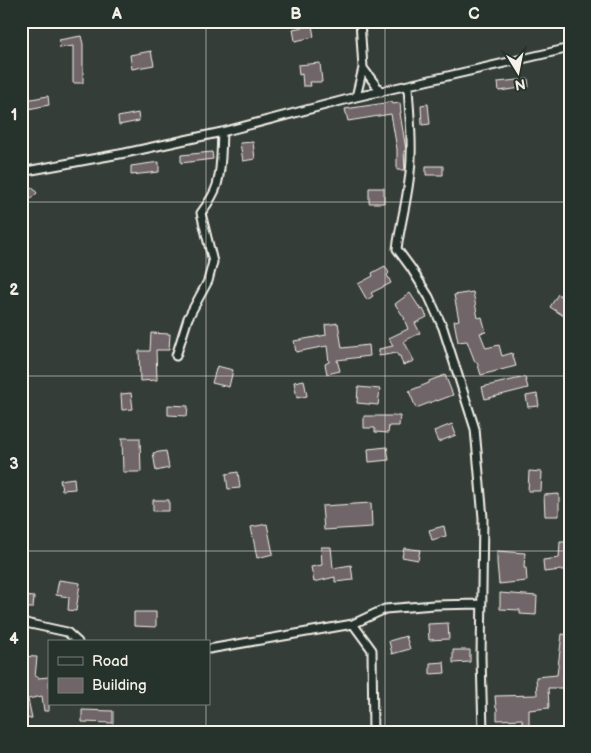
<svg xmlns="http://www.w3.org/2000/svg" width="591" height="753" font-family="'Balsamiq Sans',sans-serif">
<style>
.building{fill:#706569;stroke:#f4f1e8}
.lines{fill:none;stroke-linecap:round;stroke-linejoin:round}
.street-casing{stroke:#f4f1e8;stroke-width:11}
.street{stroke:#26332d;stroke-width:7}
.grid{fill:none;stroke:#f4f1e8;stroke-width:1;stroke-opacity:0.55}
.neatline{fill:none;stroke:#f4f1e8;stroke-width:2}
.grid-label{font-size:16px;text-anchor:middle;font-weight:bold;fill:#f4f1e8}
</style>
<rect width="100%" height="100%" fill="#353d39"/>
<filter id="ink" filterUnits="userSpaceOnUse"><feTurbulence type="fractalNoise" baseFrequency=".02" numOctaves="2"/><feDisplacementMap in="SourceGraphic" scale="10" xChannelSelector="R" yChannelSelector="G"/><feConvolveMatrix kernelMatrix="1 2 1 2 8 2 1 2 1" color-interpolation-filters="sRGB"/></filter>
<g filter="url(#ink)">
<!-- building -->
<path class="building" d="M312,25L314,37L295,41L293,29Z
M81,36L83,44V83H73V46L60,48L59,40Z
M151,51L154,65L132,69L130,55Z
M320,63L322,82H310L311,86H303L302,74L299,75L298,65Z
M528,79L529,87L499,91L498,82Z
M48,96L49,105L28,109L26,100Z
M392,102L393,104L400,103L401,113H400L406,150L404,151L405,170H397V149L391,114L348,121L345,109Z
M428,104L430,124L422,125L421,105Z
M138,113L139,121L119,125L118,117Z
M253,142L255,159L243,161L240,143Z
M212,152L213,159L181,163V155Z
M159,162V172L131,175V166Z
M426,166H443V175H426Z
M32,187L37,193L21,208V197Z
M369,188H384V203H369Z
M385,266L389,273L387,275L391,283L371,293L373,296L367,300L358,284L373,276L372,273Z
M473,292L478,318L482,317L486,332L480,333L486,348L499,345L502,356L512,353L516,366L481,375L477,362H475L467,341L458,342L454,321L459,320L454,295Z
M410,293L421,310L423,309L427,317L415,323L420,333L404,341L414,361L403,365L400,356H398L397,353L379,356V349L393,346L389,338L408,329L404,319H405L395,304Z
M558,294L570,302V320L550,307Z
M338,323L342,348L369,345L370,356L337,360L340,371L327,374L325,364L329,362L327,346L296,352L294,341L326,335L325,325Z
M151,333L170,334L169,350H156L157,380L140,381L139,351H150Z
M217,366L233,370L229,387L212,383Z
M445,375L453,395L437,401V400L416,408L409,391L429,383V381Z
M525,377L528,388L485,399L482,387Z
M304,380L307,396L297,398L294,382Z
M358,387L380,389L378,405L357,403Z
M131,393L133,409L122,410L121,394Z
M537,394L539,406L528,407L526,396Z
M168,405L188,406L187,416L168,415Z
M364,416H400L399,426H389L388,433L375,432V428H364Z
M452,424L456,435L438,442L434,431Z
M122,438H140L141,472H123Z
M387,447L389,460L369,462L368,449Z
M166,451L169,468L156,471L153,453Z
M529,471L542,472L541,491H528Z
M238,472L240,488L228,489L226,474Z
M74,478L75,489L62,490L60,480Z
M559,494V516H545L544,495Z
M153,500H169V511H153Z
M371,503L372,527L324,530L322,506Z
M267,524L273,554L257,558L251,527Z
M444,526L446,536L432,540L429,530Z
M560,542H570V569L544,572L543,560L559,558Z
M321,547H331L333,568L351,565L353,580L335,582V577L314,582L311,567L322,565Z
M404,548L420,550L418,560L402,557Z
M497,551L525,553L524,568H526L527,581L499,584L497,562Z
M59,580L80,583L76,611L68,610L69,597L56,595Z
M500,593L537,596L536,615L520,614V610L500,609Z
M21,596L34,597L33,608H21Z
M134,612H156V627L134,626Z
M448,623L449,639L429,640L428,624Z
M562,634L570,635V679L562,678L563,688H548L549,708L529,710V732H523L522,719L497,720V708H496L495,696L537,695L536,677L557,675Z
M406,636L410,649L392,654L389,641Z
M453,650H470V662L453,663Z
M21,656L37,657L35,677L38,676V678L49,677V711H44L42,696L28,699L32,718L21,720Z
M444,662L445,673L430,674V663Z
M82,710L113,711V723L82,722Z"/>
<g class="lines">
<defs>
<path id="street" d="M363,68L381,92
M408,86C409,109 412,133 411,156C411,188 401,218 397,249L411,268L429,297L443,328L475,429L483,518L481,657L483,732
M356,97L363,68L360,21
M21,172L125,153L222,132L356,97L570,48
M176,356L188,318L208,281L213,262L201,213C207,205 214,195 217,185C222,168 221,150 222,132
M21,622L67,632L78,642
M353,624L372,650L373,732
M209,649L353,624L385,609L434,605L481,604"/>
</defs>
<!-- street casing -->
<use href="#street" class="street-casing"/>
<!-- street -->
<use href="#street" class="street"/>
</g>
</g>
<!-- grid -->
<path class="grid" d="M206,21V642M385,21V732M21,202H570M21,376H570M21,551H570M206,704V732"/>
<!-- margin -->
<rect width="591" height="753" fill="none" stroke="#26332d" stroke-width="55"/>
<!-- legend -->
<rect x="48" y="640" width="162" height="65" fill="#26332d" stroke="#787f78"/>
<rect x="58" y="657" width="25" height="8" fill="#26332d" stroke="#787f78"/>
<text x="92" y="666" font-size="15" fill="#f4f1e8">Road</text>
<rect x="58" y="678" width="25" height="15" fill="#706569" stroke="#787f78"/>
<text x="92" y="690" font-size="15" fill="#f4f1e8">Building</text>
<!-- north arrow -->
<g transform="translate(518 72) rotate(170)" stroke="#26332d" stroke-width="4" paint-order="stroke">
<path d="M0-4L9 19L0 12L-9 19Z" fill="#f4f1e8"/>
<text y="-8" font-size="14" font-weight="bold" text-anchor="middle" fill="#f4f1e8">N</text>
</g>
<rect x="28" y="28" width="536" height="698" class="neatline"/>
<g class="grid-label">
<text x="117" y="19">A</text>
<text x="296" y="19">B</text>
<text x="474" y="19">C</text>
<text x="14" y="120">1</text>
<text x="14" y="295">2</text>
<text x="14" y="469">3</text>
<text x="14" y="644">4</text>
</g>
</svg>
